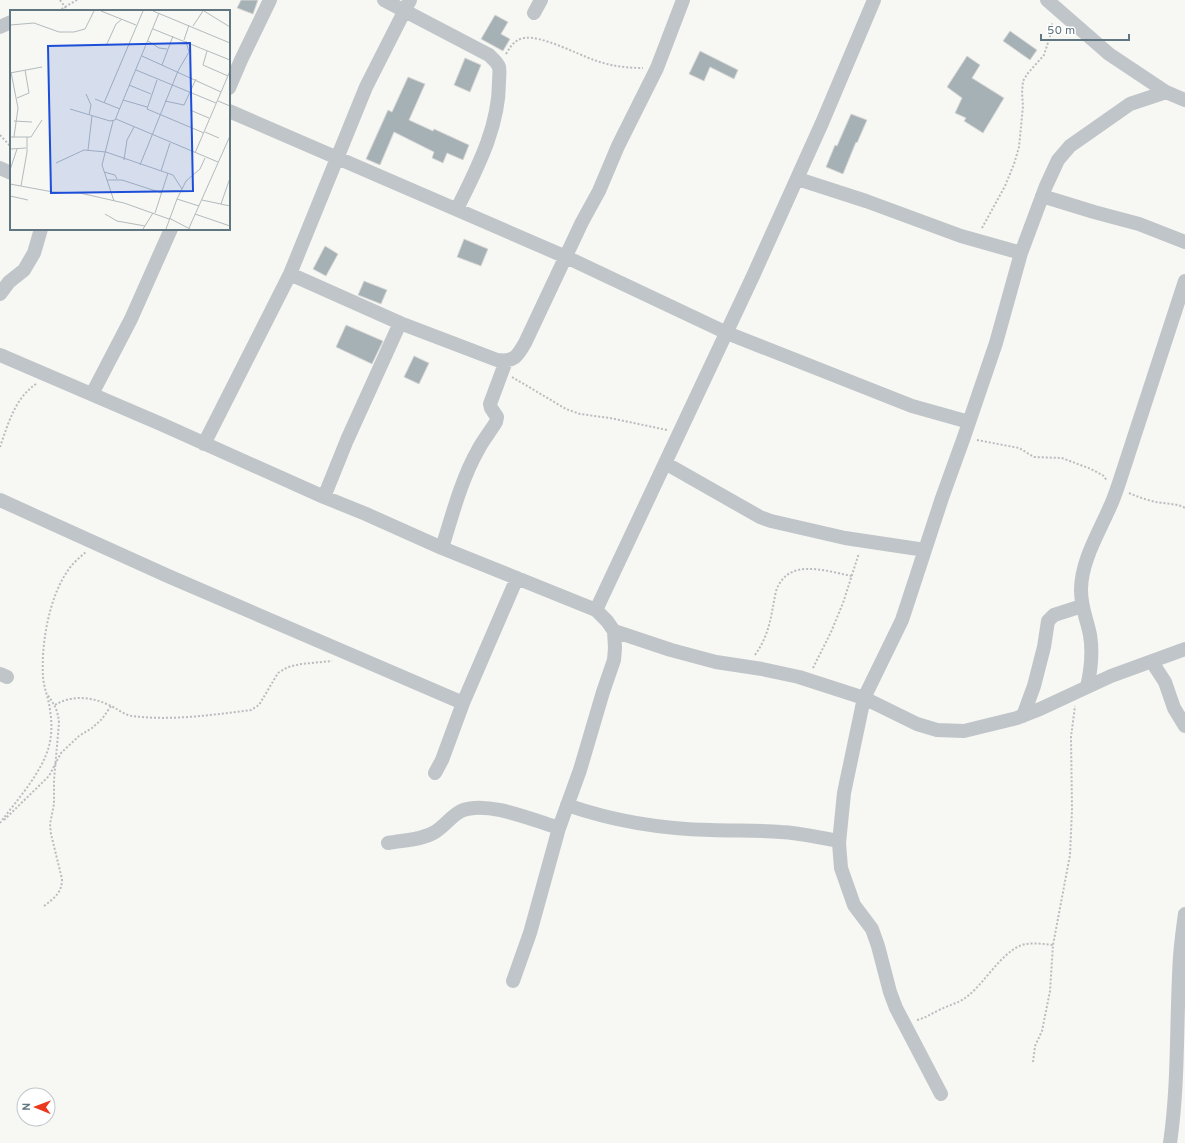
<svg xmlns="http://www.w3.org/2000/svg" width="1185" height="1143" font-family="Overpass,sans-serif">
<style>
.building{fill:#a6b1b6;stroke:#d8d8d6}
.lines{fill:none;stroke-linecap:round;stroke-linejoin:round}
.path{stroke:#b9bdbf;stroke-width:2;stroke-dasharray:2 2;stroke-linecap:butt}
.minor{stroke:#bfc5c8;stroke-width:14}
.inset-road{fill:none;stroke:#b2bbbe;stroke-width:1}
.view{fill:#1d4ed8;fill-opacity:0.15;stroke:#1d4ed8;stroke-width:2}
.inset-edge{fill:none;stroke:#607680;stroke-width:2}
</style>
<rect width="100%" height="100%" fill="#f7f7f3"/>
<!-- building -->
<path class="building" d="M241,0H258L253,14L237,8Z
M495,15L508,22L501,34L510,39L503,51L481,39Z
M1010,31L1037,50L1030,60L1003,41Z
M700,51L738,70L734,79L710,67L704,81L689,74Z
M967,56L980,65L972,78L1004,98L983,133L964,121L966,118L955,113L962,98L947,87Z
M465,58L481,65L470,92L454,85Z
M408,77L425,84L409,120L433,131L434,129L469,145L463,160L447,153L443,163L432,158L434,152L394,132L380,165L366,159L388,110L392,112Z
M851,114L867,120L857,143L856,142L843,174L826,167L835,145L837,146Z
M464,239L488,249L481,266L457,257Z
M325,246L338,254L326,276L313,269Z
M364,281L387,290L381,304L358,295Z
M346,325L383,341L372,364L336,347Z
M414,356L429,363L419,384L404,377Z"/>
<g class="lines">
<!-- path -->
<path class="path" d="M60,0L68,11
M58,11L77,0
M506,54C511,46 514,40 524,38C541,35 577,54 594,60C610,66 627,68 643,68
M0,135L11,147
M982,228L1005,186L1014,164L1019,147L1020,137L1023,106L1022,93L1023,81L1028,73L1044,55L1052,30V22
M512,377L566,409L580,414L610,418L667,430
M977,440L1019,448L1034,457L1062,458L1091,469L1104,476L1107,481
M0,447C8,424 15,398 36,384
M1129,493C1138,497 1147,500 1156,502C1166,504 1177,503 1185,508
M755,655C770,634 771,615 776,591C788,557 825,571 852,576
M813,668L831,632L843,603L859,553
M55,705C73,694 94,697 113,707C119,710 125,715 132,716C172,721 211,715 251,710L259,705L278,673L288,667L301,664L332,661
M4,820L49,776L61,753L79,736L92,728L102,719L111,706
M0,823C16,801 42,773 49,746C52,735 52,722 50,710C49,699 44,689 43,677C41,644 49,596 69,569C73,563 80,557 86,552
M44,906C54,898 62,893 62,879L51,834L50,824L54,804V780L59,723C58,710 54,704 47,694
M917,1020C925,1018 931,1014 939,1010C949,1005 960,1003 969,995C985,982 1002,952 1022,945C1032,942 1043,944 1053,945
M1033,1062L1035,1046L1042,1031L1050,991L1053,945L1070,855L1072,809L1071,737L1075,706"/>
<!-- minor -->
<path class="minor" d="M384,0L489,55C493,59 497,62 499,67C500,71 499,78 499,82C499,128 476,170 457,209
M1047,0L1109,54L1166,92L1185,100
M534,13L541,0
M0,27L11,22
M229,88L241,60L270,0
M229,111L566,257L727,333L912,406L969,422
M0,168L11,173
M798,179L866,201L961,236L1021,253
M1042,196L1094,212L1139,224L1185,242
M290,274L400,323L497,360C514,362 517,357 525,343L582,222L599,191L618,146L657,68L683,0
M0,294L9,282L24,270L34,253L41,229
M0,355L161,424L324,497L366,514L442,548L596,610L607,621L614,631L615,648L614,660L603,692L580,770L559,828L530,933L513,981
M92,394L131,319L171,229
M204,444L290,274L366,87L410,0
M665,463L760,517L771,521L845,538L925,550
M324,497L347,440L400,323
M0,500L168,576L463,703
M442,548C452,516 461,480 478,450C483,440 490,432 496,422L497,417L491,408L490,404L506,361
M596,610L753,276L822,123L874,0
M614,631L671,650L716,662L762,669L799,677L864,698L917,724L937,730L964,731L1017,718L1040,709L1111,676L1185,649
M1152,662L1165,682L1174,708L1185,726
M0,674L7,677
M1087,687C1091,670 1093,653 1090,635C1087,619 1081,608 1081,590C1081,562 1098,534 1109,509C1113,501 1116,492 1119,483L1185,281
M1023,716L1034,686L1044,647L1048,621L1054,615L1082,606
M435,773L442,760L463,703L517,578
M567,805C613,821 662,829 711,830C734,831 758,830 781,832C801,833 820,838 839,841
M388,843C404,840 422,840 435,832C445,826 451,816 461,811C487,800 533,820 559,828
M941,1094L896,1008L890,992L878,946L872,929L854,905L841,868L839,843L844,793L864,698L902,620L942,498L964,437L996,343L1021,253L1046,186L1058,160L1070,146L1130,104L1166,92
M1170,1143C1179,1081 1176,1019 1180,957C1181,942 1183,928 1185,914"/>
</g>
<!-- overview -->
<g transform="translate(10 10)">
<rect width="220" height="220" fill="#f7f7f3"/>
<path class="inset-road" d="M91,1L126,15M143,1L220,33M194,1L220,17M0,15L24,13L49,22H64L75,19L84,1M183,16L193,1M143,19L220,50M174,30L179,15M138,31L149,38L157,39M96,36L106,14L112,9M197,41L193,55L218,66M132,46L211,82M152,55L163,26M126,60L206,93M1,62L8,98L4,127M0,63L32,57M147,70L137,99L194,123M119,75L141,84M76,84L81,95L79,105M7,88L19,83L15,60M85,89L110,99M113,90L137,97M155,91L174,95L186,69M208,91L220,96M94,93L133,1M60,99L100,111L105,110L149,3M180,100L199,108M106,109L208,152M4,111L22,112M103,111L92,155L104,191M195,122L209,128M0,127H21L32,110M0,139L16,138M78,140L82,106M185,143L220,61M114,150L117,130L124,117M46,153L74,140L96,142L163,165L172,179M130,155L168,61L179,42L176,31M0,160L7,139M151,161L160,133M94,162L105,165L107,169M97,170H112L152,183M0,174L43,182L70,183L114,193L159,209M11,176L17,142V127M0,186L18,190M167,189L176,171L190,159L195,148M192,190L220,196M211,194L220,168M145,203L158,163M95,204L107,211L135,216M185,204L220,216M159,208L180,219M179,218L220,126M133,219L143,203M156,219L167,189L189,196"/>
<path class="view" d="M180,33L183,181L41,183L38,36Z"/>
<rect width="220" height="220" class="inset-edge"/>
</g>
<!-- north arrow -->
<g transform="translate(36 1107) rotate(271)"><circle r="19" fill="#ffffff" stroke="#bfc8cc"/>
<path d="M0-3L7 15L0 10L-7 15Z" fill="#eb3920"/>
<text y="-6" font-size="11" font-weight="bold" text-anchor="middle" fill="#607680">N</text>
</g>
<!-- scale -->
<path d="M1041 34v6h88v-6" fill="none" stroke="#607680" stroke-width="2"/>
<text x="1047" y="34" font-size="12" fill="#607680" stroke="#ffffff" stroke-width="3" paint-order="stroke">50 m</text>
</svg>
